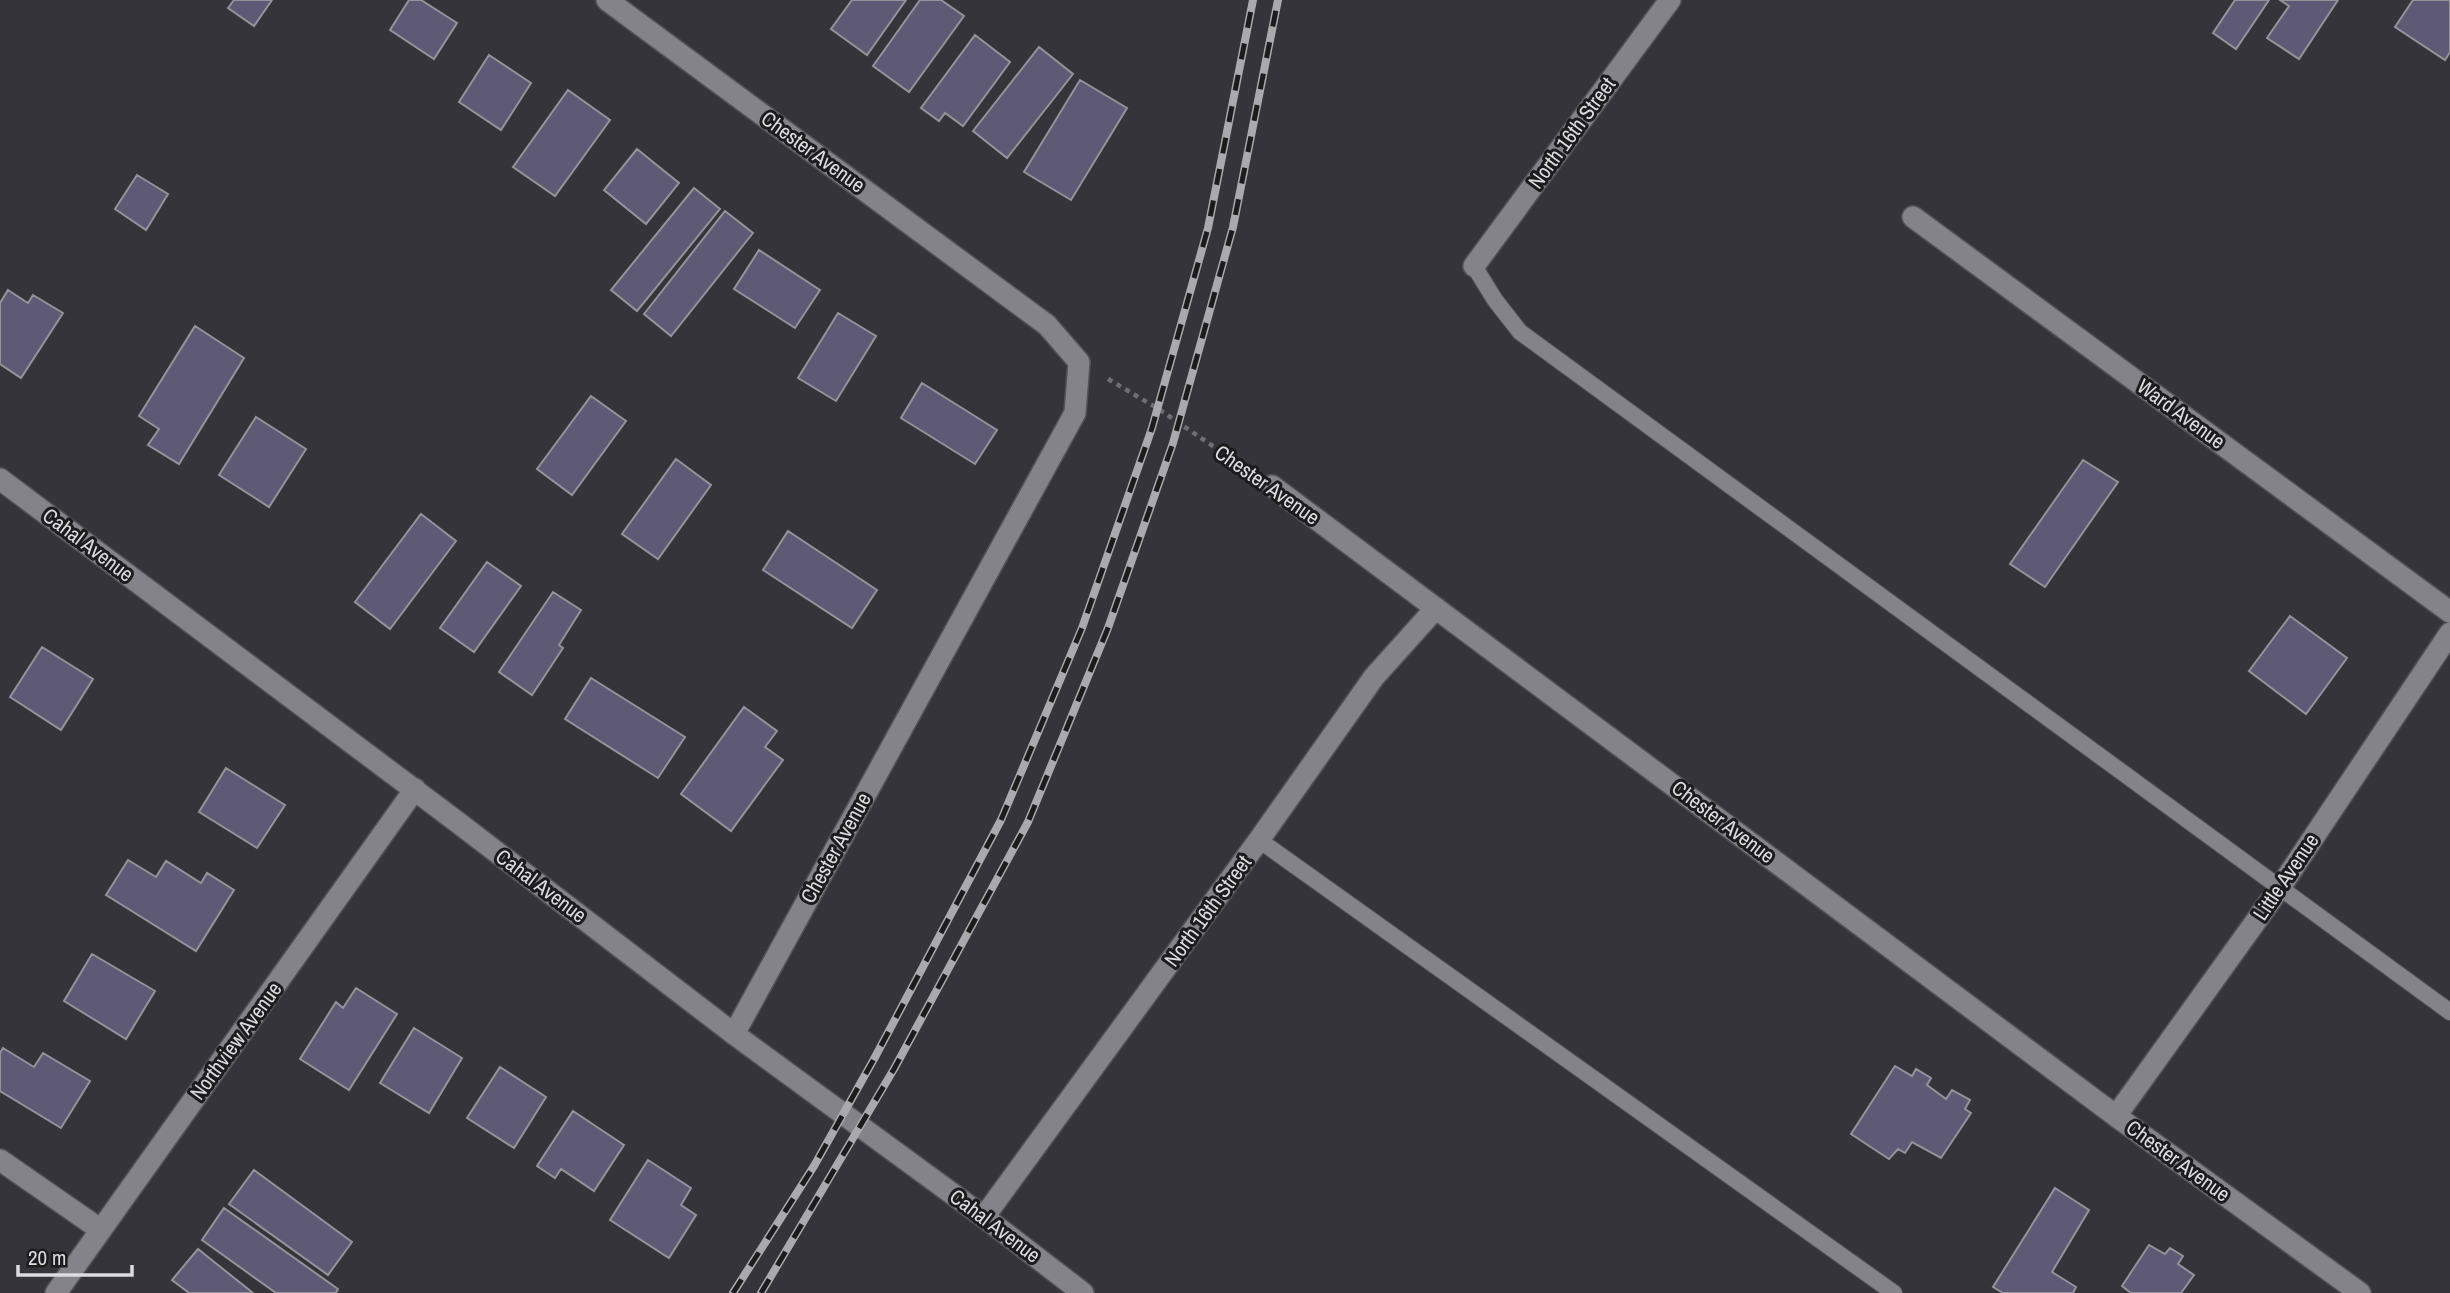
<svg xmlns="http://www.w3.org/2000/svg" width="2450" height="1293" font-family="'Archivo Narrow',sans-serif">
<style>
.building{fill:#5e5975;stroke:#94939a;stroke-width:2}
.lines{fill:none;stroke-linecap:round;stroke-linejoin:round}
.service-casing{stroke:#525156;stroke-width:18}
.minor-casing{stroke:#525156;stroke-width:24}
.tertiary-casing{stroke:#525156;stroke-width:24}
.path{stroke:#6f6e74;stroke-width:4.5;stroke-dasharray:5 5;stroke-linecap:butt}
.service{stroke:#84838a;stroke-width:16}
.minor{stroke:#84838a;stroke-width:21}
.tertiary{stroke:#84838a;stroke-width:21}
.rail-casing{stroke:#aaa9ad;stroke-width:8}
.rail{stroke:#1c1c1e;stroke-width:5;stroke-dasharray:16;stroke-linecap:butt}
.labels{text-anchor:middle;stroke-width:6;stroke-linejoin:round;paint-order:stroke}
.street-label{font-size:21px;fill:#dcdbdf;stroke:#1c1c1e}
</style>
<rect width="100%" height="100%" fill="#35343a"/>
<!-- building -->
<path class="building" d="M234,0H272L254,26L228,8Z
M409,0H421L457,23L434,59L390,30Z
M852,0H906L867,55L831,29Z
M920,0H941L964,16L909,92L873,66Z
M2235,0H2269L2236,49L2213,33Z
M2280,0H2338L2299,59L2267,38L2289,6Z
M2413,0H2450V52L2445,60L2395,27Z
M975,35L1010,62L963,126L945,113L939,121L921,108Z
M1039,47L1073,74L1007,158L973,131Z
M489,55L531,83L501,130L459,102Z
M1080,80L1127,108L1071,200L1024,172Z
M568,90L610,120L555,196L513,167Z
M637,149L679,183L646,224L604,190Z
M137,175L168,194L146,230L115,209Z
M694,188L720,209L637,311L611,290Z
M725,211L753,233L671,336L644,314Z
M759,250L820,290L795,328L734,289Z
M8,290L28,303L33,295L63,313L21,378L0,364V303Z
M838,313L876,336L836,401L798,378Z
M195,326L244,358L179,464L148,445L159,429L139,416Z
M922,383L997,430L975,464L901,418Z
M591,396L626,421L572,495L537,469Z
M256,417L306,449L269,507L219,475Z
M676,459L711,485L658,559L622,534Z
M2083,460L2118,482L2045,587L2010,564Z
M421,514L456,541L390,629L355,602Z
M788,531L877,590L852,628L763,570Z
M487,562L521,586L474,652L440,628Z
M553,592L581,610L559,645L563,648L532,695L499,672Z
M2290,616L2347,658L2306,714L2249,671Z
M42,647L93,679L61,730L10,697Z
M591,678L685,737L658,778L565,719Z
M744,707L777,731L765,747L783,760L731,831L681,794Z
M226,768L285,805L257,848L199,812Z
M128,860L156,877L166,861L201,883L207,873L234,890L196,951L106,895Z
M92,954L155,991L126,1039L64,1001Z
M356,988L397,1014L349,1090L300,1059L336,1002L343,1008Z
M414,1028L462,1058L429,1113L380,1083Z
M3,1048L34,1067L43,1053L90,1081L61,1128L0,1091V1053Z
M1895,1066L1912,1076L1916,1069L1931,1078L1927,1085L1946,1099L1952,1090L1970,1100L1965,1109L1971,1113L1941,1158L1912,1142L1905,1153L1898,1149L1889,1159L1851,1134Z
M500,1067L546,1097L514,1148L467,1118Z
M573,1111L624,1145L594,1191L561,1169L555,1178L537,1166Z
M648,1160L691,1188L681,1205L696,1215L669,1258L610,1220Z
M254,1170L352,1242L328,1275L229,1204Z
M2055,1188L2089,1210L2052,1272L2076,1287L2073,1293H2003L1993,1287Z
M224,1208L338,1289L336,1293H276L202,1240Z
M2149,1245L2165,1254L2170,1248L2183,1256L2178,1264L2194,1275L2181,1293H2131L2122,1286Z
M198,1249L253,1293H189L172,1280Z"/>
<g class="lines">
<defs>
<path id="service" d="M1474,266L1495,300L1520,332L2450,1012
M1259,840L1894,1293"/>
<path id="minor" d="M607,0L1047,325L1079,362L1075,413L734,1034
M1913,217L2450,612
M1474,266L1670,0
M1272,486L2116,1116L2360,1293
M2116,1116L2279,889L2450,633
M0,1160L101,1230
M984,1217L1259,840L1374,677L1436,608
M56,1293L415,789"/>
<path id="tertiary" d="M0,479L456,821L734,1034L984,1217L1083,1293"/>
</defs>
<!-- service casing -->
<use href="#service" class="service-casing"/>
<!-- minor casing -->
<use href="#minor" class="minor-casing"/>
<!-- tertiary casing -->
<use href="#tertiary" class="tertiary-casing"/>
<!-- path -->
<path class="path" d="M1108,379L1157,408L1248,470"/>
<!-- service -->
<use href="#service" class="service"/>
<!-- minor -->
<use href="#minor" class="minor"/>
<!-- tertiary -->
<use href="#tertiary" class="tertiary"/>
<defs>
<path id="rail" d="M733,1293L814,1166L874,1059L1001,820L1082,628L1152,428L1208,228L1253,0
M761,1293L894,1069L1028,822L1108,628L1173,443L1233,227L1278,0"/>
</defs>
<!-- rail casing -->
<use href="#rail" class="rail-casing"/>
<!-- rail -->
<use href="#rail" class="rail"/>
</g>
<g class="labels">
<!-- street labels -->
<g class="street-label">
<text transform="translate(1572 133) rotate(-54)" y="7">North 16th Street</text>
<text transform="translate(813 152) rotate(36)" y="7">Chester Avenue</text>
<text transform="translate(2181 414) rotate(36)" y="7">Ward Avenue</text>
<text transform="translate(1267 485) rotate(35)" y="7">Chester Avenue</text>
<text transform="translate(88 545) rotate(37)" y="7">Cahal Avenue</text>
<text transform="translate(1723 822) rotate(37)" y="7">Chester Avenue</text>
<text transform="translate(836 848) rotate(-61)" y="7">Chester Avenue</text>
<text transform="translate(2286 877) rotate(-56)" y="7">Little Avenue</text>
<text transform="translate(541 886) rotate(37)" y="7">Cahal Avenue</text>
<text transform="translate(1208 911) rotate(-54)" y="7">North 16th Street</text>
<text transform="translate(236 1041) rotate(-54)" y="7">Northview Avenue</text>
<text transform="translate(2178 1161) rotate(36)" y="7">Chester Avenue</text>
<text transform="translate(995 1226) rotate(37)" y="7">Cahal Avenue</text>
</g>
</g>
<!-- scale -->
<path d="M18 1265v10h114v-10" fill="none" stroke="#dcdbdf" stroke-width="3.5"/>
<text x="28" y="1265" font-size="21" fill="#dcdbdf" stroke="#1c1c1e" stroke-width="5" paint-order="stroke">20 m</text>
</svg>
